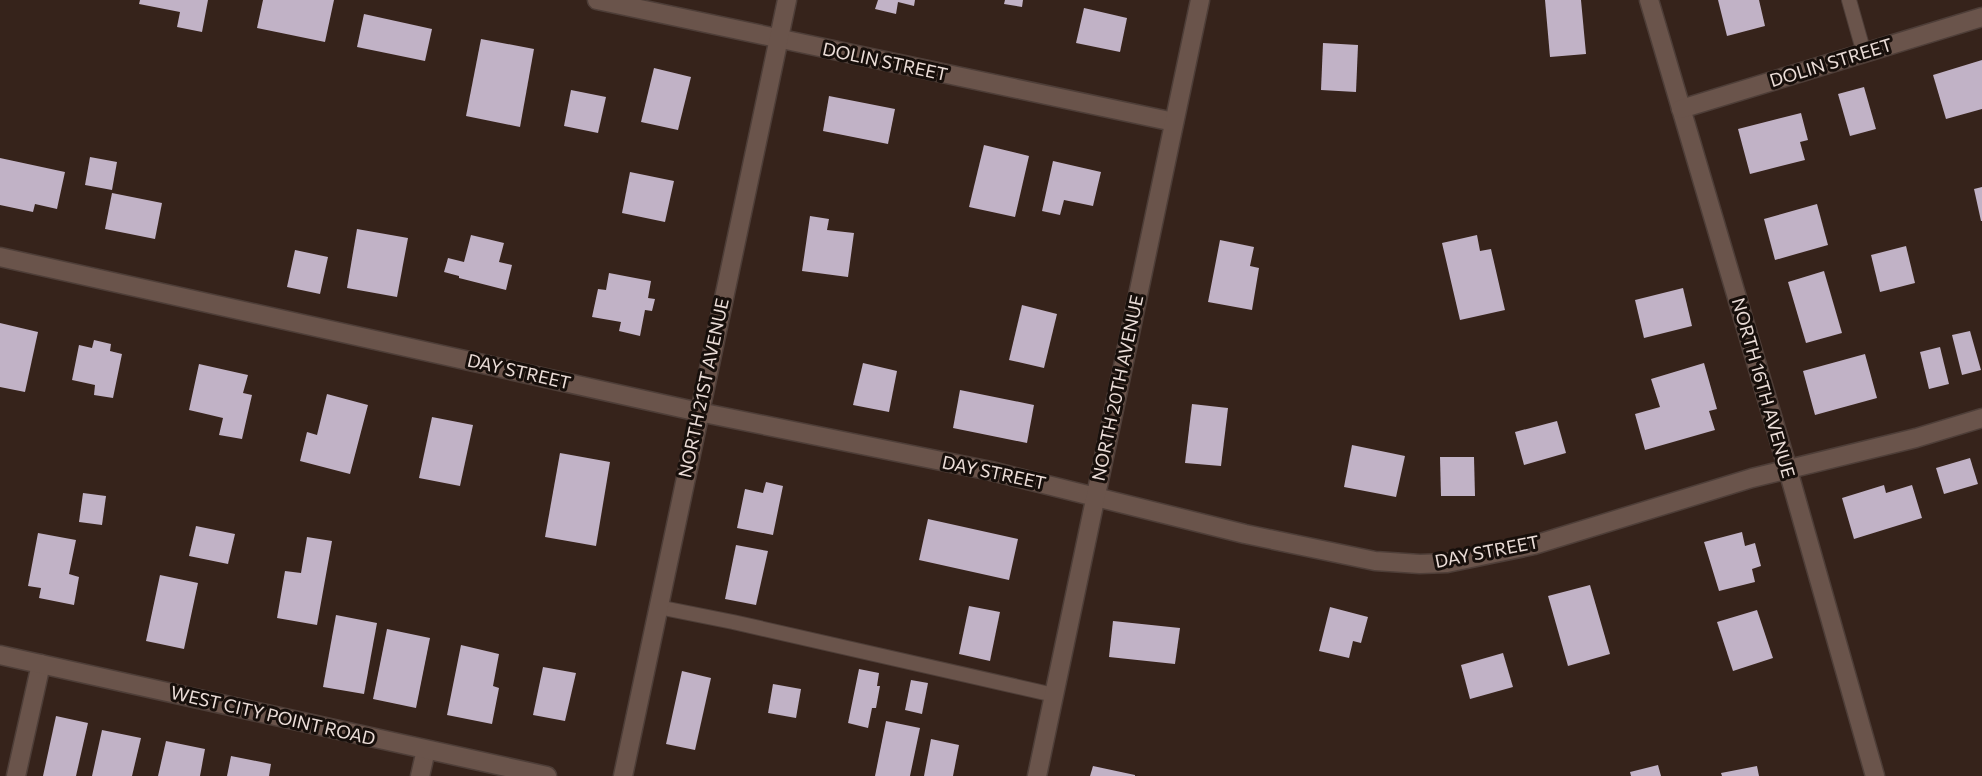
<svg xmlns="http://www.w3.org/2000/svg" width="1982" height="776" font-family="Commissioner,sans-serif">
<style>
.building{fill:#c1b2c6}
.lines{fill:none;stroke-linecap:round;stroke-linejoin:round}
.lane-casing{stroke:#4e3e38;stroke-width:16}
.street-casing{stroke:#4e3e38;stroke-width:21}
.secondary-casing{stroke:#4e3e38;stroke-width:21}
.lane{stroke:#6a544b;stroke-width:14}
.street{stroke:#6a544b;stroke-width:18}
.secondary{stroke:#6a544b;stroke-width:18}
.labels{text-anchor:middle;stroke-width:6;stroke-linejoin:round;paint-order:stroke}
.street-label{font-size:18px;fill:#ebddd8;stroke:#170f0b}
</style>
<rect width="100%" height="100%" fill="#36231b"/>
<g class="building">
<polygon points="140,0 208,0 202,32 177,27 180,12 139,4"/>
<polygon points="263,0 334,0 325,42 257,28"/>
<polygon points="878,0 915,0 914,6 898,2 896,14 875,9"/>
<polygon points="1005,0 1023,0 1022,7 1004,4"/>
<polygon points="1545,0 1581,0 1586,54 1550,57"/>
<polygon points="1718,0 1759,0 1765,26 1727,36"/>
<polygon points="1084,8 1127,18 1120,52 1076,43"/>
<polygon points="364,14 432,29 425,61 357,47"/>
<polygon points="481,39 534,49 520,127 466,116"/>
<polygon points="1323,43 1358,45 1356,92 1321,90"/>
<polygon points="1982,60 1982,109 1946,119 1933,75"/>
<polygon points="654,68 691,77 678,130 641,122"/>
<polygon points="1864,87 1876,129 1850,136 1838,94"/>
<polygon points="571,90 606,97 598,133 564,126"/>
<polygon points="829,96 895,109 888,144 823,131"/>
<polygon points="1801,113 1808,140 1800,142 1805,160 1750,174 1738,129"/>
<polygon points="984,145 1029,156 1015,217 969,207"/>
<polygon points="90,157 117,162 112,190 85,185"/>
<polygon points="0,158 65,172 57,209 35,204 33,212 0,205"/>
<polygon points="1053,161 1101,172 1093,206 1064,200 1060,215 1042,211"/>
<polygon points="630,172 674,181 665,222 622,213"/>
<polygon points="1982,187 1982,221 1981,221 1974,189"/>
<polygon points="112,193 162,203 155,239 105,229"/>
<polygon points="1817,204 1828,245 1775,260 1764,219"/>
<polygon points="810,216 829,219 827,230 854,233 848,277 802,271"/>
<polygon points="357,229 408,238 397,297 347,288"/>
<polygon points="471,235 504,243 499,262 512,265 506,290 459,278 459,276 444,272 448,258 464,262"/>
<polygon points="1477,235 1480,251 1491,249 1505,310 1460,320 1442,243"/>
<polygon points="1220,240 1254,247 1250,266 1259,268 1252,310 1208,302"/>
<polygon points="1906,246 1915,283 1880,292 1871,255"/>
<polygon points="295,250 328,257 320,294 287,287"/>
<polygon points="1824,271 1842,333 1806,343 1788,282"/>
<polygon points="609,273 651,281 648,298 655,299 652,311 645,310 640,336 619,331 621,322 592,317 598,289 606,290"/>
<polygon points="1683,288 1692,326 1644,338 1635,300"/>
<polygon points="1022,305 1057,314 1044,368 1009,360"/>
<polygon points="0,323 38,332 25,392 0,387"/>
<polygon points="1970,331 1981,370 1962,375 1952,335"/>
<polygon points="94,340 111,344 110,351 122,354 113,398 94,395 95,385 72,380 79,345 92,348"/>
<polygon points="1940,347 1949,384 1929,389 1920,352"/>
<polygon points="1865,354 1877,398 1815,415 1803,371"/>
<polygon points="863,363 897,371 889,412 853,405"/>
<polygon points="1704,363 1717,409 1709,411 1715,430 1645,450 1635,414 1660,407 1651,379"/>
<polygon points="199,364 248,375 243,393 252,395 242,439 219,435 223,418 189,410"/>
<polygon points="960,390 1034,405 1027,443 953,428"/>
<polygon points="327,394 368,405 350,474 300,461 307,432 317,435"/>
<polygon points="1192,404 1228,408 1221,466 1185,463"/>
<polygon points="432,417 473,425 460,486 419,478"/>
<polygon points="1557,421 1566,453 1524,465 1515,432"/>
<polygon points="1352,445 1405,456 1396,497 1344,487"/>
<polygon points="560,453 610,462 596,546 545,537"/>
<polygon points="1440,457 1474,457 1475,496 1441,496"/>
<polygon points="1970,458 1978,484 1944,494 1936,468"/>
<polygon points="766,482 783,486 773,535 737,528 745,489 763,493"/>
<polygon points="1884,485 1886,493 1912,485 1922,518 1854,539 1842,498"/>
<polygon points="83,493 106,496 102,525 79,522"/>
<polygon points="928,519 1018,539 1009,580 919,560"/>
<polygon points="196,526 235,534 228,564 189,556"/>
<polygon points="1742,532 1745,546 1755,543 1761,566 1752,569 1755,582 1719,591 1704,542"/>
<polygon points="38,533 76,540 69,574 79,577 74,605 39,598 41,588 28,586"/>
<polygon points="307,537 332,541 317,625 277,618 285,571 301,573"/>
<polygon points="736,545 768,551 756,605 725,599"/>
<polygon points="160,575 198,583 184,649 146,641"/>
<polygon points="1590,585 1610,654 1568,666 1548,596"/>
<polygon points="969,606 1000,612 990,661 959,654"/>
<polygon points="1330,607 1368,617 1361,643 1353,641 1349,658 1319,651"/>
<polygon points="1757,610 1773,658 1733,671 1717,622"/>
<polygon points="336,615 377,623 364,694 323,687"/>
<polygon points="1113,621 1180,628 1175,664 1109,657"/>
<polygon points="387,629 430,638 416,708 373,699"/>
<polygon points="461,645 499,654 493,686 499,688 492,724 447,715"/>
<polygon points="1503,653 1513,687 1470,699 1461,665"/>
<polygon points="543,667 576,673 565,721 533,715"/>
<polygon points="859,669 879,673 877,686 880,686 876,708 872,708 868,728 848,723"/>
<polygon points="682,671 711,678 695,750 666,744"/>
<polygon points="911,680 928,683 922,714 905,710"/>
<polygon points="773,684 801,689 796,718 768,713"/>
<polygon points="56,716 88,723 76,776 43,776"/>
<polygon points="886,721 920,728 910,776 875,776"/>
<polygon points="102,730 141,738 132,776 92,776"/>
<polygon points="931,739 959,745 953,776 924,776"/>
<polygon points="166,741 205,749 200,776 158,776"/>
<polygon points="231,756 271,764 269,776 227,776"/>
<polygon points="1658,765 1661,776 1631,776 1630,772"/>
<polygon points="1093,766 1135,775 1135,776 1090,776"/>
<polygon points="1757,766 1759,776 1722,776 1721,773"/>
</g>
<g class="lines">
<defs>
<g id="lane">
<polyline points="1849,0 1864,53"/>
<polyline points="658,607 733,622 1054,695"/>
</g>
<g id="street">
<polyline points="597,0 1174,122"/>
<polyline points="1649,0 1788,470 1875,776"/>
<polyline points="1681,109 1982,17"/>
<polyline points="0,257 699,412 991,471 1245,534 1375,561 1420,564 1447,563 1534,545 1752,478 1916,438 1982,418"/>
<polyline points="16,776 41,664"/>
<polyline points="420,776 426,750"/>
<polyline points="1037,776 1200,0"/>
</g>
<g id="secondary">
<polyline points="0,655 547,776"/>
<polyline points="623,776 787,0"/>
</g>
</defs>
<use href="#lane" class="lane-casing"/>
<use href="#street" class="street-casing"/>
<use href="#secondary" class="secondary-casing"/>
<use href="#lane" class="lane"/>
<use href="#street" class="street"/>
<use href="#secondary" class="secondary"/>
</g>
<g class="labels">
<g class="street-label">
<text transform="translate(885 62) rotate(12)" y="6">DOLIN STREET</text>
<text transform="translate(1831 63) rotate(-17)" y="6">DOLIN STREET</text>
<text transform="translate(519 372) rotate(13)" y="6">DAY STREET</text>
<text transform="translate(704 388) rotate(-78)" y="6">NORTH 21ST AVENUE</text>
<text transform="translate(1118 388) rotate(-78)" y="6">NORTH 20TH AVENUE</text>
<text transform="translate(1763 388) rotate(74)" y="6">NORTH 16TH AVENUE</text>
<text transform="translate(994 473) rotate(12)" y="6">DAY STREET</text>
<text transform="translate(1487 552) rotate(-11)" y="6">DAY STREET</text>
<text transform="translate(273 716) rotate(13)" y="6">WEST CITY POINT ROAD</text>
</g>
</g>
</svg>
